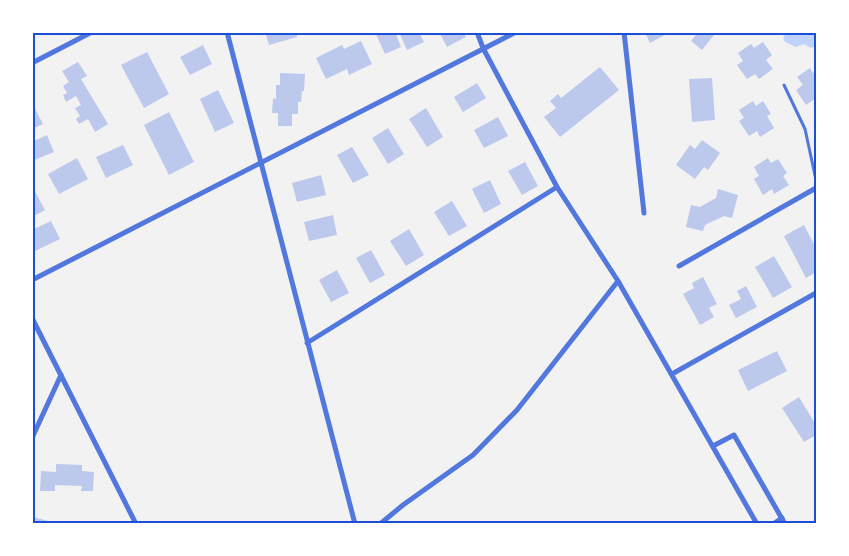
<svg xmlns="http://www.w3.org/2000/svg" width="849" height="556" font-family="'IBM Plex Sans',sans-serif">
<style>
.water{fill:#bfd3fe}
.building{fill:#bdc9ec}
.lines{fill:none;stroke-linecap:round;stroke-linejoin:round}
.service{stroke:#5277de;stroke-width:3}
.minor{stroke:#5277de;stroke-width:5}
.neatline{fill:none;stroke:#1d4ed8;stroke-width:2}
</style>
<rect width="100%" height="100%" fill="#f2f2f2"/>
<polygon class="water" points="793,33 816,33 816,46 811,48 804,44 796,47 785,42 783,38 785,35"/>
<g class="building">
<polygon points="265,32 296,32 297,37 269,45"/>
<polygon points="375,32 395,32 401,47 385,54"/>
<polygon points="399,32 419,32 424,42 407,50"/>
<polygon points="439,32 463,32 466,37 447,47"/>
<polygon points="645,32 670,32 650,43"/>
<polygon points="698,32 711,32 714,35 702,50 691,41"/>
<polygon points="361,41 372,64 349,75 347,69 326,79 316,58 342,45 344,49"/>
<polygon points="763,42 772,55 766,60 773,69 759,79 755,74 747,79 737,65 743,61 738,53 751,44 754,48"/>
<polygon points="203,45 212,64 190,75 180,57"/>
<polygon points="147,52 169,94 144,108 121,65"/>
<polygon points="78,62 87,76 81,79 108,124 95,132 88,119 79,124 76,119 80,116 75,108 81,105 76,96 66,102 63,95 67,93 63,86 69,82 62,71"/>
<polygon points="600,67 619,90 560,137 544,117 556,108 550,101 558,94 561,98"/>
<polygon points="810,68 813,73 816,71 816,101 815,99 806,105 796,90 803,85 797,77"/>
<polygon points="280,73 305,74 304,91 302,91 301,102 298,102 298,114 292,114 292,126 278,126 278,113 272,113 273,98 276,99 276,85 280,85"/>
<polygon points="712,78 715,120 692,122 689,79"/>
<polygon points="477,83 486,98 463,112 454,97"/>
<polygon points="218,90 234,123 215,132 200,99"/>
<polygon points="753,101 756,106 763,101 771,114 767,116 774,128 760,137 757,131 749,136 739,121 744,118 739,110"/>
<polygon points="32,103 43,124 32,129"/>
<polygon points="426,108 443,137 427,147 409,119"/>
<polygon points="169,112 194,162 169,175 144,125"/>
<polygon points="498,117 508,136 484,148 474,130"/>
<polygon points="388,128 404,154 388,164 372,138"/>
<polygon points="47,135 54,152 32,161 32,142"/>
<polygon points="702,140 720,153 708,170 704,167 695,179 676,165 690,145 695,149"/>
<polygon points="123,145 133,165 106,178 96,157"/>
<polygon points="352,147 369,175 353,183 337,155"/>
<polygon points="77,158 88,179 59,194 48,174"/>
<polygon points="768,158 771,163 778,159 787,173 783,176 789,185 774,194 772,189 763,195 754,179 759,176 754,167"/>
<polygon points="525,162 538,186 522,195 508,171"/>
<polygon points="321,175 326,195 297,202 292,183"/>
<polygon points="490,180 501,204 484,213 472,189"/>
<polygon points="32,186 45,210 32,217"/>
<polygon points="718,189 738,195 732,218 724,216 705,225 703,231 686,227 691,205 700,207 716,198"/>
<polygon points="452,201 467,226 449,236 434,212"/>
<polygon points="333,215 337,235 309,241 304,222"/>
<polygon points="51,221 60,239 35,251 32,245 32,230"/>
<polygon points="804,225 816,248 816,272 806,278 784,236"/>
<polygon points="409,229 424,255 406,266 390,241"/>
<polygon points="371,250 385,275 370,283 356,258"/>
<polygon points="774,256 792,287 773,298 755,267"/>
<polygon points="337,270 349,293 331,302 319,280"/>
<polygon points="703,277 717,304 709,308 714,317 700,325 683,294 694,288 692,283"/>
<polygon points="746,286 757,307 736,318 729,305 741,299 737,291"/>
<polygon points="777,351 787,371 748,391 738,370"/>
<polygon points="799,397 816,425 816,435 804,442 782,408"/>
<polygon points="56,464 82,465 82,471 94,472 93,491 81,491 82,486 55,485 55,491 40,491 41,471 56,472"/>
<polygon points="33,517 56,523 56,524 32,524"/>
</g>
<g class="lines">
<polyline class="service" points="784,85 805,129 816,180"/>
<g class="minor">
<polyline points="227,32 355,524"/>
<polyline points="477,32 483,48 557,187 618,281 757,524"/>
<polyline points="624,32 644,213"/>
<polyline points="32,63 92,32"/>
<polyline points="679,266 816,188"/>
<polyline points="32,280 516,32"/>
<polyline points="32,318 136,524"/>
<polyline points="307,343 557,187"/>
<polyline points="672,374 816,293"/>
<polyline points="32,438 61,375"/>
<polyline points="713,446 734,435 785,524"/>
<polyline points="380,524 403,505 473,455 517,410 618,281"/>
<polyline points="773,524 782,518"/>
</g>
</g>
<rect width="849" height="556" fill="none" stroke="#ffffff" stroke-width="68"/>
<rect x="34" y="34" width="781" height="488" class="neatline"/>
</svg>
